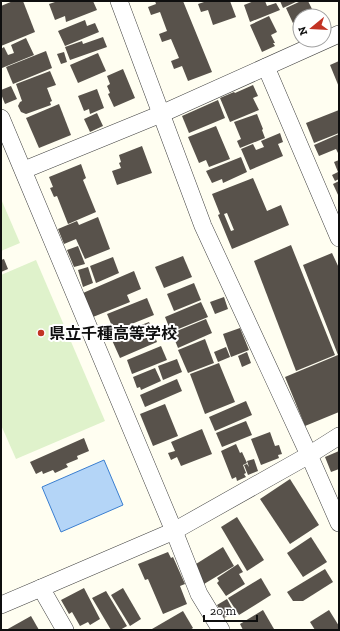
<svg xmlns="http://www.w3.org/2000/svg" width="340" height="631" font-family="'Zilla Slab','Noto Sans JP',serif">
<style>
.pitch{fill:#dff2cb}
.water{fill:#b4d5f7;stroke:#3a7ed0}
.building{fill:#58524b;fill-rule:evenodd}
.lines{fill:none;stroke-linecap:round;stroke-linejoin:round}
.minor-casing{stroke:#424242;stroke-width:18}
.minor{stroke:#fff;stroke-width:17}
.poi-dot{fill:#c23324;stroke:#fff;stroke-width:1.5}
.labels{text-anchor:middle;stroke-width:4;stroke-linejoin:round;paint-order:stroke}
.poi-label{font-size:16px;font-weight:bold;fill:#0f0f0f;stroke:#fff;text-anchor:start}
</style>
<rect width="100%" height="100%" fill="#fffef1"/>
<g class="pitch">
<polygon points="1,199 20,243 1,251"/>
<polygon points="36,260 105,421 16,459 1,425 1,275"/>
</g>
<polygon class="water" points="104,460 123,505 61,532 42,487"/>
<g class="building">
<polygon points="13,1 23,1 35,32 1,46 1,6"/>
<polygon points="55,1 93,1 97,10 66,22 65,16 55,20 49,4 55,2"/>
<polygon points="155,1 183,1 212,72 188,81 182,66 174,69 171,61 179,58 171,39 162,42 159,34 167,31 160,12 151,15 148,7 156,4"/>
<polygon points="207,1 230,1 236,17 213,25 208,10 201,12 198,4"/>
<polygon points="254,1 265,1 267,6 276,3 280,10 250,22 244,5"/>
<polygon points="280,1 298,1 283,8"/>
<polygon points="301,1 308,1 315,15 317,14 318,16 300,16 300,30 297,32 286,8"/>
<polygon points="269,16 277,32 271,35 275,43 273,43 275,46 262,52 250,25"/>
<polygon points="85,20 87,26 95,23 99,32 65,46 58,31"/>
<polygon points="103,37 107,47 70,60 65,47 82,41 83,44"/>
<polygon points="26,38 34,55 2,68 1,65 1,49 4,47 8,55 14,53 11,45"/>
<polygon points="46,51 52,68 13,84 6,67"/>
<polygon points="64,52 67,62 61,64 57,54"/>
<polygon points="98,53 106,71 78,83 70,65"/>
<polygon points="339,61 339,87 330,65"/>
<polygon points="123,69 135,98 114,107 108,94 110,93 107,86 110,84 107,76"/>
<polygon points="50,71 56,85 47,88 52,101 50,102 51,105 26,114 21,112 18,106 20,102 22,101 16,84"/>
<polygon points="253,85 258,96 253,98 259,110 230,122 220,98 234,92 235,93"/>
<polygon points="11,86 17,99 5,104 1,94 1,90"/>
<polygon points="97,89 104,108 90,114 89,109 84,111 78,96"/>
<polygon points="218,100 225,118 189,133 182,116"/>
<polygon points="59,104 71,135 39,148 26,118"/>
<polygon points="339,110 339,133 314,143 306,123"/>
<polygon points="97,113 103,126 90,132 84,119"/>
<polygon points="257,114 263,129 262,130 265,138 240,148 237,141 241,139 234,122"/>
<polygon points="216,126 230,159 209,167 206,160 199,163 188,137"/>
<polygon points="280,133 283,142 278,144 283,156 250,170 241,149 253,144 256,150 264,147 261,141"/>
<polygon points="339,134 339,155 336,149 319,156 314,145"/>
<polygon points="142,146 152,173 117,185 112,171 121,168 119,163 121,162 119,155"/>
<polygon points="241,157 247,172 223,183 222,179 212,183 206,171"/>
<polygon points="339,160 339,179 335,181 332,175 338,172 334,162"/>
<polygon points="81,164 86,178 83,180 96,212 68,224 57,196 54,197 50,188 53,187 49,177"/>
<path d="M253,178l14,33 14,-6 8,20 -57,24 -14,-34 2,-1 -8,-20zM227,213l7,17 -3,1 -7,-17z"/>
<polygon points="339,181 339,197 333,184"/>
<polygon points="98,217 110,249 85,259 76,239 64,244 58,229 77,221 79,225"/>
<polygon points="291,245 335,355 296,371 254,261"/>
<polygon points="78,246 85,264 74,267 67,250"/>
<polygon points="332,253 339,268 339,412 305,426 285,377 338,355 303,265"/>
<polygon points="183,256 192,277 164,288 155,267"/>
<polygon points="113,257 119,273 96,283 90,266"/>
<polygon points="4,259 8,269 1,272 1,260"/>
<polygon points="88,267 93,283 83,287 78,270"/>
<polygon points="134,271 141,289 127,295 130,302 93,317 83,293"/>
<polygon points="194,283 201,300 174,311 167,294"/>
<polygon points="224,297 228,309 215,314 210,302"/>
<polygon points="147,298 154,315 114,331 107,314"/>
<polygon points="201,302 208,317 171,332 165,317"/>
<polygon points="206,319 212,333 178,348 172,333"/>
<polygon points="149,322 157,342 120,358 111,338 129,330 131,334 138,331 136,327"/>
<polygon points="240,328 249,350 231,357 223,334"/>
<polygon points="205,339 214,363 188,373 178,350"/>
<polygon points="161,346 167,360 132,374 127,360"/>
<polygon points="226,347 230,357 218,362 214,352"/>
<polygon points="247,352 251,363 242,367 238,356"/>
<polygon points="177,359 182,372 163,380 158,366"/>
<polygon points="219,363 235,402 205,414 190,374"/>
<polygon points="155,368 161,381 141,390 140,387 137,388 133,377"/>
<polygon points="177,379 182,391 145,407 140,395"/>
<polygon points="246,401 252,415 215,431 209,417"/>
<polygon points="165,404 178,436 153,446 140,414"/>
<polygon points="246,421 252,435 222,447 216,433"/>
<polygon points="202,429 212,454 181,466 177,457 171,460 168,453 175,451 171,442"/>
<polygon points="270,432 275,446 279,445 282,454 278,455 279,458 261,465 251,439"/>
<polygon points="84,438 89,451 77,456 78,459 66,464 68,467 55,473 53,470 43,474 42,471 36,474 30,462"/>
<polygon points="236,444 240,453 242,452 247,463 243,465 246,473 244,474 246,477 237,481 236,477 232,479 221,451"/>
<polygon points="339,451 339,469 331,472 325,457"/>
<polygon points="254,459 258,471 248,475 244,465 247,464 249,467 247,461"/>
<polygon points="290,479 319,525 290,544 260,499"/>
<polygon points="237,517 264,560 247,571 221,527"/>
<polygon points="311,537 327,562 303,577 287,553"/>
<polygon points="223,547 234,566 204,584 196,564"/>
<polygon points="168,552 171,558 173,557 185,584 180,586 187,604 163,614 148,579 145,580 138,564"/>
<polygon points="238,564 243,572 239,574 245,584 226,596 217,583 219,581 217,578"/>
<polygon points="325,569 333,582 303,601 293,601 287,592"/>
<polygon points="261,578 271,595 239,615 228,598"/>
<polygon points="84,588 100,619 90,625 88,622 80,626 72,612 69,614 61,600"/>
<polygon points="123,588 141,619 130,626 111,595"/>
<polygon points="106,591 127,626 120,630 111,630 92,598"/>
<polygon points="227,599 234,612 224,618 217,605"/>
<polygon points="263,610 274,629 273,630 243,630 240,624"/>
<polygon points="329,610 339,626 339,630 315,630 310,622"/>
<polygon points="183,611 193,628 190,630 153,630 152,629"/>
<polygon points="31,616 39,630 6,630"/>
</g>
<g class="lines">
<defs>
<g id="minor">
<polyline points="119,1 203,226 309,455 339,523"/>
<polyline points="266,67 339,238"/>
<polyline points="1,118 174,531 199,594 221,630"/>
<polyline points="24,170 161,114 339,34"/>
<polyline points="1,605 41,588"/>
<polyline points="65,630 41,588 174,531 309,455 339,436"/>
</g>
</defs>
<use href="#minor" class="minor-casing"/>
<use href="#minor" class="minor"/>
</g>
<circle class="poi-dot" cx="41" cy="333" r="4"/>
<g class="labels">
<g class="poi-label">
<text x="49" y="339">県立千種高等学校</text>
</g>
</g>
<rect width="340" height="631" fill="none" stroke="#0f0f0f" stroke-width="4"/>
<g transform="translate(312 28) rotate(252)"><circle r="19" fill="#ffffff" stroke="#9f9f9f"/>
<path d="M0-3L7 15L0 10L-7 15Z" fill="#c23324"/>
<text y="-6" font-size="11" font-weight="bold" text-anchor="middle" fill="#0f0f0f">N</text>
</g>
<path d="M204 615v6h53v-6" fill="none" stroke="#0f0f0f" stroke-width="2"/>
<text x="210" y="615" font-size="12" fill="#0f0f0f" stroke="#ffffff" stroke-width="3" paint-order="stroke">20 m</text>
</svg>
